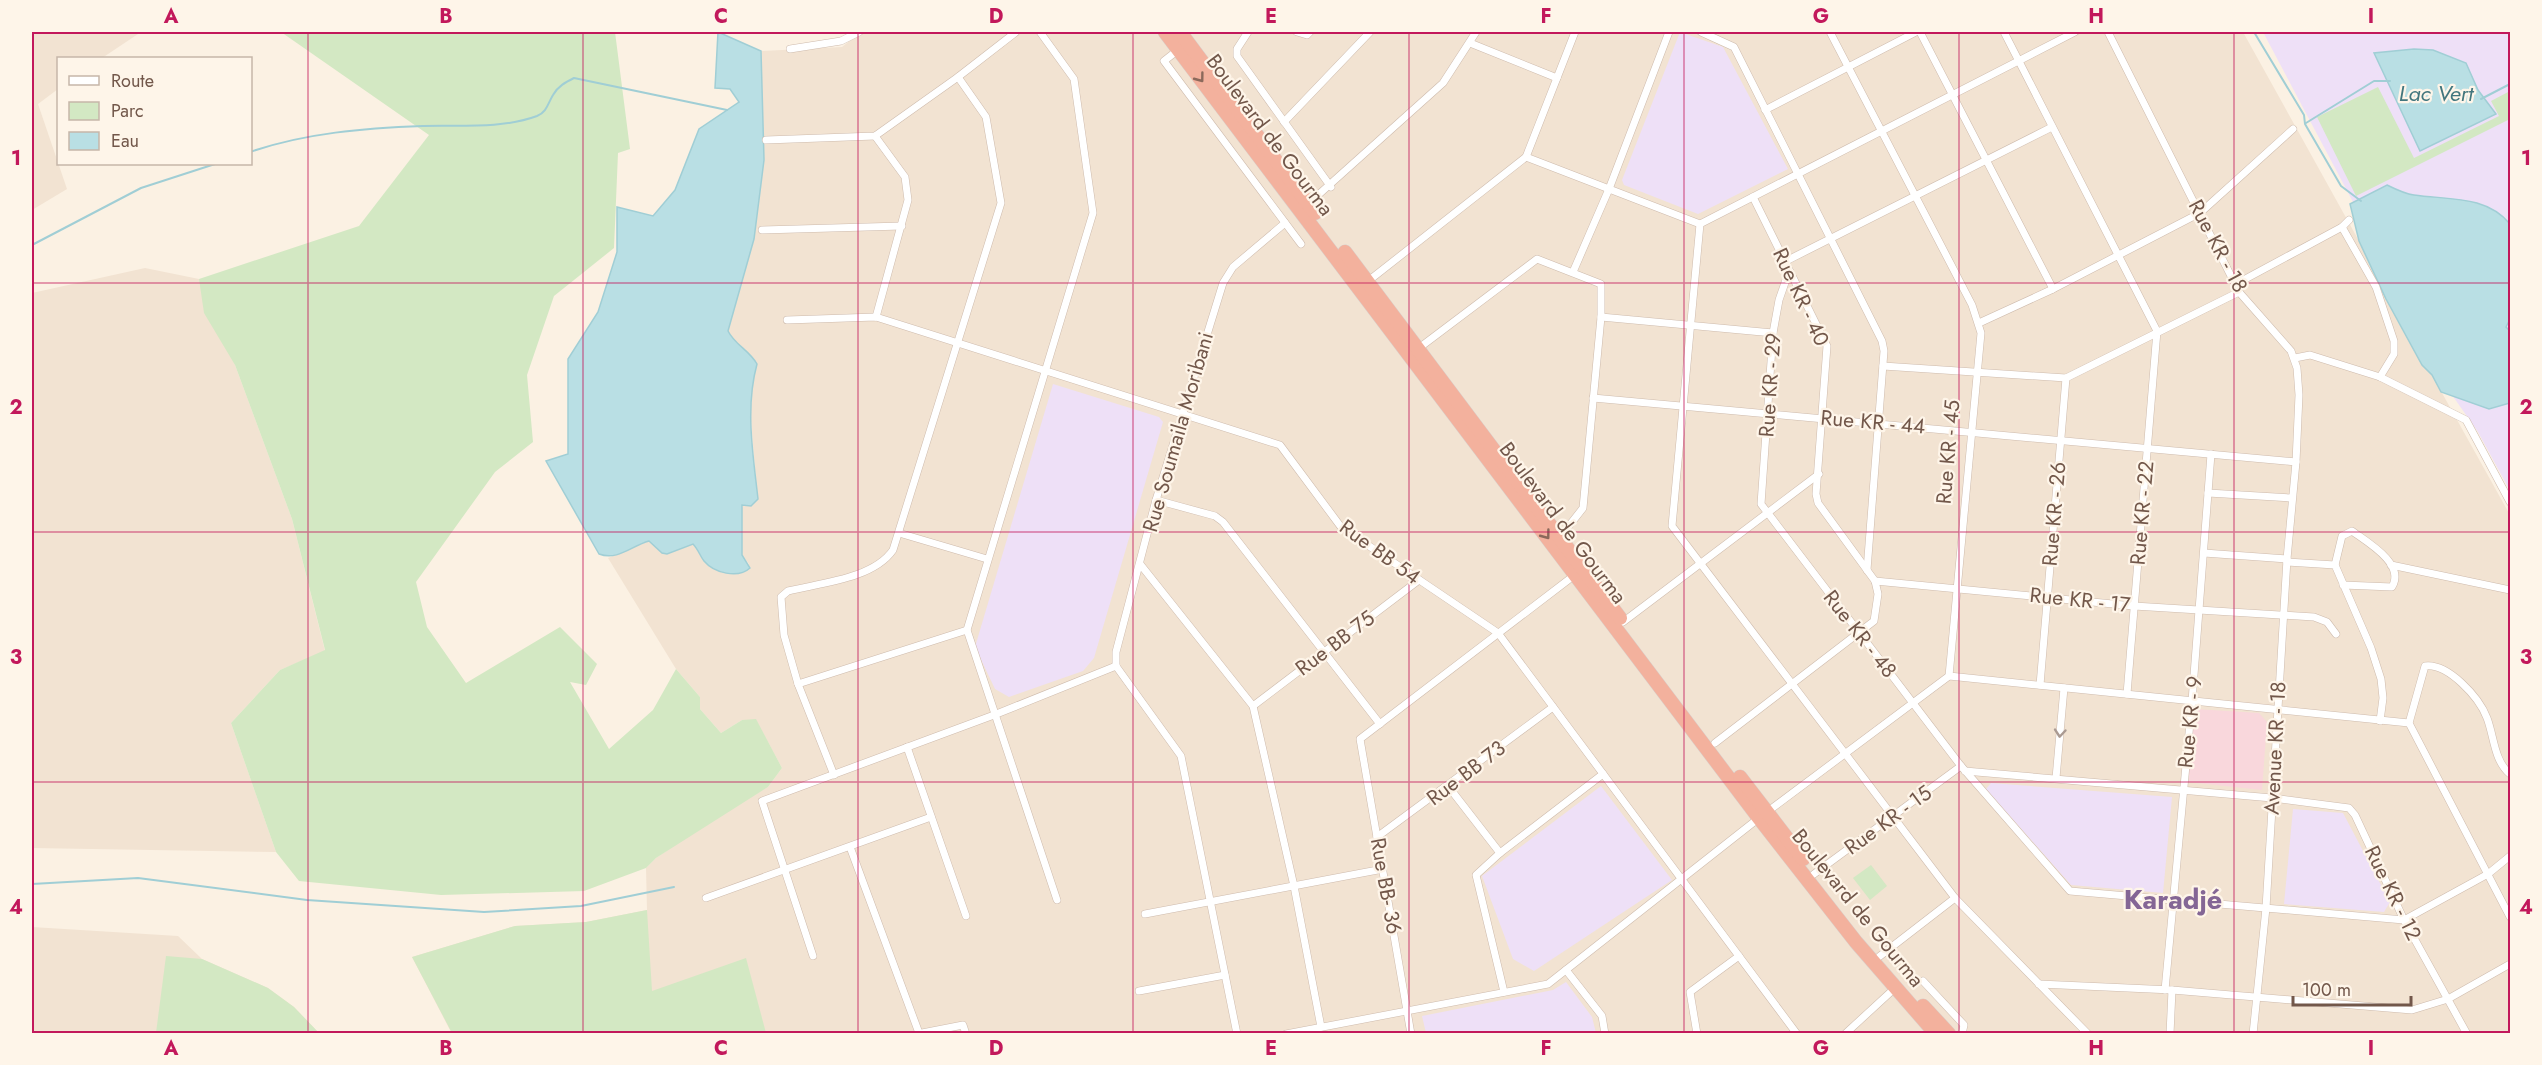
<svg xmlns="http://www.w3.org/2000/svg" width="2542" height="1065" font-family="Jost,sans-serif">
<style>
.residential{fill:#f2e3d2}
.education{fill:#eee0f7}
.medical{fill:#f9d7dc}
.green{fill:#d3e8c3}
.water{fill:#b9dfe4;stroke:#a0ced5;stroke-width:1.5}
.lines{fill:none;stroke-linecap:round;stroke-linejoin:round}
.stream{stroke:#a0ced5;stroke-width:2}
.street-casing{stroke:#cebbad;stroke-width:8}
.highway-casing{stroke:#d8d0cc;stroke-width:15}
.street{stroke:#fff;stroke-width:7}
.highway{stroke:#f3b19d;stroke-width:14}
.oneway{stroke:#8c695b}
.oneway2{stroke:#aa9a92}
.grid{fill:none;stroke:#c2185b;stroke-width:1.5;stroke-opacity:0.55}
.labels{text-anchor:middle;stroke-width:4.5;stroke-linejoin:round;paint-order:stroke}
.street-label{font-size:21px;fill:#72574a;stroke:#fef5e9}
.water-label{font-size:22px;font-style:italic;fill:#42767e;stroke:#fef5e9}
.district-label{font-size:27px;font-weight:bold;fill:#846695;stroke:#fef5e9}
.neatline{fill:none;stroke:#c2185b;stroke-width:2}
.grid-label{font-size:20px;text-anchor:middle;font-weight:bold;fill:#c2185b}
</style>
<rect width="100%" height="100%" fill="#fbf1e3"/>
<g class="residential">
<polygon points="32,32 141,32 102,58 58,58 58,89 38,104 67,189 32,210"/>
<polygon points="861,32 2243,32 2359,241 2422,365 2432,375 2510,515 2510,1033 452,1034 412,957 515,926 586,922 647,910 646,868 656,858 732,807 768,787 782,768 756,720 742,720 721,733 700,709 700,697 676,669 608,558 649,541 662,553 667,554 693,544 704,561 720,572 743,573 749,564 742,555 741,510 756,481 749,397 752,382 728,331 754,239 764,160 761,51 842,47"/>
<polygon points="145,268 199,279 235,365 292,519 325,651 280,670 231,723 276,852 32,848 32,293"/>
<polygon points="32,927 178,936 202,959 268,988 294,1007 319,1033 32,1033"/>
</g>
<g class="education">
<polygon points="1680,32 1723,47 1788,169 1698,214 1624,185 1622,180"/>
<polygon points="2263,32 2510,32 2510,491 2478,432 2438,375 2353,202"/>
<polygon points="1053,384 1159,417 1163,422 1094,658 1083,671 1009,697 995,689 975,647"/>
<polygon points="1991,783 2172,797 2163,893 2071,885 1986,789"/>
<polygon points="1601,786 1672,880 1534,971 1513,959 1482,876"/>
<polygon points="2293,809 2343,813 2390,902 2384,912 2284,904"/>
<polygon points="1566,982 1592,1017 1596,1033 1426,1033 1422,1016 1553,990"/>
</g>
<polygon class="medical" points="2195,709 2259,713 2267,722 2262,790 2188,782"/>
<g class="green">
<polygon points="281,32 615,32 630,149 618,153 614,248 554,296 527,375 533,442 495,472 416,582 427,627 466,683 560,627 597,664 586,685 570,682 609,749 653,710 676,669 700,697 700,709 721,733 742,720 756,719 782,768 768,787 656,858 646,868 584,891 441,895 299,881 276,852 231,723 280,670 325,650 292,519 235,365 204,313 199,279 359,226 429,135"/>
<polygon points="2378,87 2414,158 2499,116 2491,101 2510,91 2510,119 2356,196 2317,117"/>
<polygon points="1871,865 1887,886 1870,900 1853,878"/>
<polygon points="647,910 652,991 746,958 766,1033 452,1033 412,957 515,926 586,922"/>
<polygon points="166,956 202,959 268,988 294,1007 319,1033 156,1033"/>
</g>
<g class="water">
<path d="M718,32l43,19 3,109 -10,79 -26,92c7,14 21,19 29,33 -12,44 -4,90 1,135l-7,7 -9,-1v50l8,13c-12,11 -36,5 -46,-7 -4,-5 -6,-12 -11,-17l-26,10 -5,-1 -13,-12c-18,5 -31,20 -50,13l-53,-93 22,-7v-95l30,-47 19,-60v-45l36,9 22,-26 24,-61 40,-27 -9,-13 -15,-1z"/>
<polygon points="2414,49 2433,50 2466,63 2478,90 2496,114 2420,151 2374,53"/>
<path d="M2387,185c8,4 18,9 27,10 34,5 72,0 96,29v95l-4,8 4,4v72l-21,6 -48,-17 -9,-17 -10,-10 -36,-66 -27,-58 -9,-37z"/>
</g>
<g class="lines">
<g class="stream">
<polyline points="2254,32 2304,115 2305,124 2341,186 2361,201"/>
<polyline points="2481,99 2510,84"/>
<polyline points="2306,123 2374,81 2390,81"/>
<path d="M250,152c55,-19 115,-24 173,-26 37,-1 79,3 114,-10 10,-4 11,-13 16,-21 5,-9 13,-13 21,-17l153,32"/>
<polyline points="32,245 141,188 215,164"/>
<polyline points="32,884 138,878 307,900 484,912 581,906 674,887"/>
</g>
<defs>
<g id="street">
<polyline points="1040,32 1074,79 1093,213 967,630 1057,900"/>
<polyline points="1248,32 1237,49 1237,56 1331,187"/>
<polyline points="1297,32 1307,35 1310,32"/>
<polyline points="1701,32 1734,47 1882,341 1884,351 1867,570"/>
<polyline points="1920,32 2053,289"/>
<polyline points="2004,32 2157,331 2127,694"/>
<polyline points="2108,32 2239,292 2291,351 2297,368 2299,395 2296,462 2287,559 2266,908 2253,1034"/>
<polyline points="1470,43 1557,78"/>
<polyline points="790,49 841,41 859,32"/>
<polyline points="1178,50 1164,61 1301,244"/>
<polyline points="1765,110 1916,32"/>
<polyline points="1284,122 1370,32"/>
<polyline points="875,136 905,177 908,200 876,317"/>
<polyline points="766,140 875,136 958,77 1016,32"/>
<polyline points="1526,157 1700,224 2075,32"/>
<polyline points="1308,204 1443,83 1476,32"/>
<polyline points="1700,224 1672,526 1955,898 2088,1034"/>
<polyline points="2342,227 2376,287 2394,341 2394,354 2380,377"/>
<polyline points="762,230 902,226"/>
<polyline points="1784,262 2052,127"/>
<polyline points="1789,271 1779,300 1773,333 1761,504 1961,766 2070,891 2404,920 2488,874 2510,856"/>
<polyline points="1573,272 1609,189 1669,32"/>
<polyline points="1367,282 1526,157 1575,32"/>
<polyline points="2236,284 2342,227 2349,220"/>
<polyline points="1601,317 1773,333"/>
<polyline points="787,320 876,317 1280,445 1341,527 1498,633 1797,1034"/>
<polyline points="1979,323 2053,289 2200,213 2293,129"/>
<polyline points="1419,348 1537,259 1601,284 1601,317 1583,508 1561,536"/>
<polyline points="2295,358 2310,355 2380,377 2466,420 2510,502"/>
<polyline points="1883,366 2066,378 2239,292"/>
<polyline points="1593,398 2296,462"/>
<polyline points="2208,493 2292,498"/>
<polyline points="1156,500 1215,516 1223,522 1380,724"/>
<polyline points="899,533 987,559"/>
<polyline points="2204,553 2287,559"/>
<polyline points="2287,562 2335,565 2371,648 2381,679 2383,698 2380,721"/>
<polyline points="1140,564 1253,706 1294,886 1321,1027"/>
<path d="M2335,565l7,-29 10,-5c15,11 54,33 40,56l-49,-2"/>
<polyline points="2391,565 2510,590"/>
<polyline points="1875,581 2134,606 2314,617 2327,622 2336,634"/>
<polyline points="1623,622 1819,474"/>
<polyline points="1116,666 1116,652 1156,500 1223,283 1233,267 1285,223"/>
<polyline points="1116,666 1181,756 1237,1034"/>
<polyline points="1949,676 2409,723"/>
<path d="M798,684l-14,-49 -3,-38 7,-6c32,-8 85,-12 105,-41l108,-347 -15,-86 -28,-40"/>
<polyline points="2040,685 2066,378"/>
<polyline points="1253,706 1419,580"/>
<polyline points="1715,743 1874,621 1878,594 1875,581 1818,503 1816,494 1827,346 1753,197"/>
<polyline points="907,747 966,916"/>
<polyline points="1965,771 2272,798 2349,808 2355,815 2404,920 2467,1034"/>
<path d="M2510,774c-16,-13 -16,-38 -23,-56 -8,-21 -39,-55 -62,-52l-16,57 101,194"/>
<polyline points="834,775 798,684 967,630"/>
<polyline points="2056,778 2064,688"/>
<polyline points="1448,786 1500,853"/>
<polyline points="1767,812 1949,676 1981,333 1972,305 1830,32"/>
<polyline points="1377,837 1553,707"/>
<polyline points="850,847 919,1033"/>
<polyline points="1814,874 1961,766"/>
<polyline points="706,898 931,817"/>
<polyline points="1145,914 1383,869"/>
<polyline points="813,956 762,801 994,715 1116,666"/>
<polyline points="1880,956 1955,898"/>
<polyline points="1566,970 1602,1016 1605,1034"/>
<polyline points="1923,981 1964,1025 1962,1034"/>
<polyline points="2039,984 2172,990 2412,1010 2448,999 2510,964"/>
<polyline points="2165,990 2192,701 2211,454"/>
<polyline points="1139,991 1225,975"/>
<polyline points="1504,992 1476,875 1500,853 1603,774"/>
<polyline points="917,1034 963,1025 966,1034"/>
<polyline points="1286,1034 1548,984 1759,818"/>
<polyline points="1411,1034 1360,739 1576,574"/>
<polyline points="1697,1034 1690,992 1739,956"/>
<polyline points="1845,1034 1895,988"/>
<polyline points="2170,1034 2172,990"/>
</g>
<g id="highway">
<polyline points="1165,32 1759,818 1856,942 1936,1034"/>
<polyline points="1180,32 1315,213"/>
<polyline points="1345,252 1620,618"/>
<polyline points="1740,777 1803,859"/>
<polyline points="1923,1006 1949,1034"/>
</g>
</defs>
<use href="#street" class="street-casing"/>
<use href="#highway" class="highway-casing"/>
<use href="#street" class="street"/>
<use href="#highway" class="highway"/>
</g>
<defs><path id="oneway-chevron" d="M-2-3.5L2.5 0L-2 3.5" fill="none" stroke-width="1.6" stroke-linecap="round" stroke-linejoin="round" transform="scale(1.5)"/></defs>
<g class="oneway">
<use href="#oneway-chevron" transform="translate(1200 78) rotate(53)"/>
<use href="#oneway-chevron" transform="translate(1546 535) rotate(53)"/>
</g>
<use class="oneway2" href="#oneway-chevron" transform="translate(2060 733) rotate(95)"/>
<path class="grid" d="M308,32v1002M583,32v1002M858,32v1002M1133,32v1002M1409,32v1002M1684,32v1002M1959,32v1002M2234,32v1002M32,283h2478M32,532h2478M32,782h2478"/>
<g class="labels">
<g class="street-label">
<text transform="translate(1270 135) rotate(53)" y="7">Boulevard de Gourma</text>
<text transform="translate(2218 246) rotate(62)" y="7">Rue KR - 18</text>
<text transform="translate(1801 297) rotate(65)" y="7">Rue KR - 40</text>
<text transform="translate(1770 385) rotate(-86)" y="7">Rue KR - 29</text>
<text transform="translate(1873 422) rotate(5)" y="7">Rue KR - 44</text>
<text transform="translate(1178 432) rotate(-74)" y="7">Rue Soumaila Moribani</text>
<text transform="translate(1948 452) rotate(-85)" y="7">Rue KR - 45</text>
<text transform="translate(2142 513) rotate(-85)" y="7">Rue KR - 22</text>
<text transform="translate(2054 514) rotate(-85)" y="7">Rue KR - 26</text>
<text transform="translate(1563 523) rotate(53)" y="7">Boulevard de Gourma</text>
<text transform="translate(1380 552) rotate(36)" y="7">Rue BB 54</text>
<text transform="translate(2080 600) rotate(6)" y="7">Rue KR - 17</text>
<text transform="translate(1860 634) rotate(52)" y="7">Rue KR - 48</text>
<text transform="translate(1335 643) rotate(-37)" y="7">Rue BB 75</text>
<text transform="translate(2190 722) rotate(-84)" y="7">Rue KR - 9</text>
<text transform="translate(2275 748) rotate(-87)" y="7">Avenue KR - 18</text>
<text transform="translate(1466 773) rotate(-37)" y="7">Rue BB 73</text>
<text transform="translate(1888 820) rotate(-36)" y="7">Rue KR - 15</text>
<text transform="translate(1386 886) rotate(80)" y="7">Rue BB- 36</text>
<text transform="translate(2393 893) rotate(64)" y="7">Rue KR - 12</text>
<text transform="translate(1858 908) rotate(51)" y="7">Boulevard de Gourma</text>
</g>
<g class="water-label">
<text x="2436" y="101">Lac Vert</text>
</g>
<g class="district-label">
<text x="2173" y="909">Karadjé</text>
</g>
</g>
<rect width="2542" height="1065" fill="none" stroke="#fef5e9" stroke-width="66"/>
<rect x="57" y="57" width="195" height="108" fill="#fef5e9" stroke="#c6b6a9" stroke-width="1.5"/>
<rect x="69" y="76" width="30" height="9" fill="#ffffff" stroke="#c6b6a9" stroke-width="1.5"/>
<text x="111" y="87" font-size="18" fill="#72574a">Route</text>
<rect x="69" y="102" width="30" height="18" fill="#d3e8c3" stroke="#c6b6a9" stroke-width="1.5"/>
<text x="111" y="117" font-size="18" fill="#72574a">Parc</text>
<rect x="69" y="132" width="30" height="18" fill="#b9dfe4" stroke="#c6b6a9" stroke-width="1.5"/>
<text x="111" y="147" font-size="18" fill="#72574a">Eau</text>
<path d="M2293 996v9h118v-9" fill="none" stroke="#72574a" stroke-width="3"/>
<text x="2302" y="996" font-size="18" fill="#72574a" stroke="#fef5e9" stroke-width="4.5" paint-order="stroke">100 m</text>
<rect x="33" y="33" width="2476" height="999" class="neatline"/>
<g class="grid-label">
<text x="171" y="23">A</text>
<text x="446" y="23">B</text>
<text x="721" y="23">C</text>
<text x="996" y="23">D</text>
<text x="1271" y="23">E</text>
<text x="1546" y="23">F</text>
<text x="1821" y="23">G</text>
<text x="2096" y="23">H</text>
<text x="2371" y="23">I</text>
<text x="16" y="165">1</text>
<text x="2526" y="165">1</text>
<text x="16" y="414">2</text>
<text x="2526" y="414">2</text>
<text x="16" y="664">3</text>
<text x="2526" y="664">3</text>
<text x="16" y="914">4</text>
<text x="2526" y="914">4</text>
<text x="171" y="1055">A</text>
<text x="446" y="1055">B</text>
<text x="721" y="1055">C</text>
<text x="996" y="1055">D</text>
<text x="1271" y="1055">E</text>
<text x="1546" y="1055">F</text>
<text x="1821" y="1055">G</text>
<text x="2096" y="1055">H</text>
<text x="2371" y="1055">I</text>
</g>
</svg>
